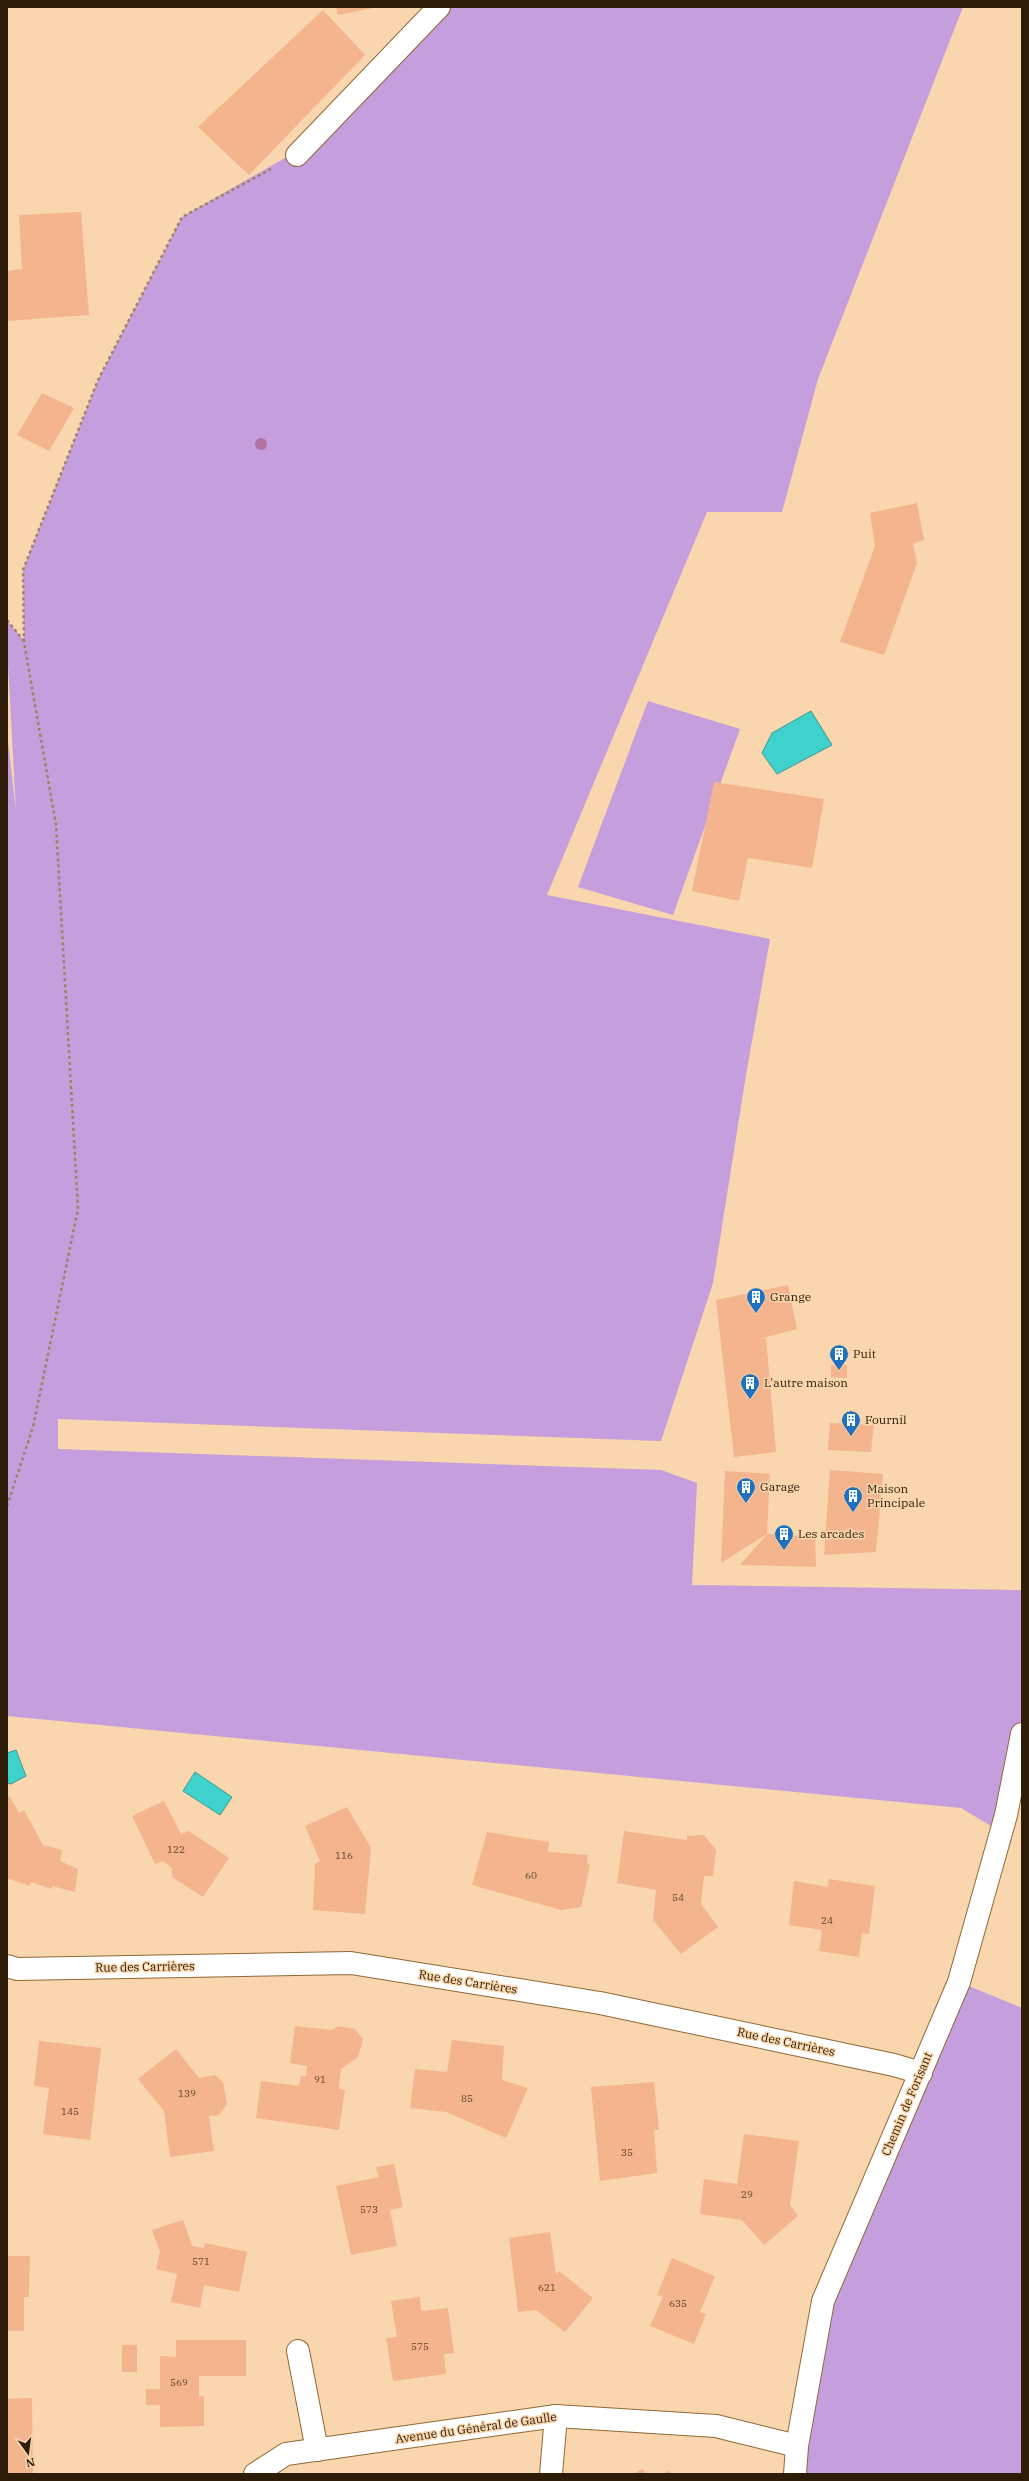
<svg xmlns="http://www.w3.org/2000/svg" width="1029" height="2481" font-family="'IBM Plex Serif',serif">
<style>
.green{fill:#c59edd;fill-rule:evenodd}
.water{fill:#3fd1cc;stroke:#3a9b91}
.building{fill:#f4b48e}
.lines{fill:none;stroke-linecap:round;stroke-linejoin:round}
.minor-casing{stroke:#8f6836;stroke-width:24}
.path{stroke:#9d8363;stroke-width:2.5;stroke-dasharray:3 3;stroke-linecap:butt}
.minor{stroke:#fff;stroke-width:22}
.tree{fill:#ae73a0}
.labels{text-anchor:middle;stroke-width:3;stroke-linejoin:round;paint-order:stroke}
.number-label{font-size:10px;fill:#5f432a}
.poi-label{font-size:12px;fill:#2d1d08;stroke:#f9d6ad;text-anchor:start}
.street-label{font-size:12px;fill:#2d1d08;stroke:#f9d6ad}
</style>
<rect width="100%" height="100%" fill="#f9d6ad"/>
<g class="green">
<path d="M439,7h524l-145,372 -36,133h-75l-160,383 223,44 -25,142 -32,202 -52,158 -603,-22v30l603,21 36,13 -5,102 330,5v144l-21,98 -40,-24 -954,-92v-1096l17,21 -1,-71 75,-190 84,-163 122,-70zM8,664v1l8,146 -8,-70z"/>
<polygon points="648,701 740,729 673,915 578,887"/>
<polygon points="959,1982 1022,2008 1022,2474 795,2474 823,2301"/>
</g>
<g class="water">
<polygon points="811,711 832,745 777,774 762,753 772,733"/>
<polygon points="16,1750 26,1776 11,1784 7,1783 7,1753"/>
<polygon points="195,1772 232,1797 220,1815 183,1791"/>
</g>
<g class="building">
<polygon points="336,7 373,7 373,8 338,15"/>
<polygon points="323,10 365,55 249,175 198,127"/>
<polygon points="81,212 89,315 7,321 7,271 22,269 19,215"/>
<polygon points="42,393 74,408 49,451 17,435"/>
<polygon points="917,503 924,540 913,544 917,563 884,655 840,642 875,546 870,513"/>
<polygon points="714,782 824,799 812,868 748,858 739,901 692,891"/>
<polygon points="788,1285 797,1329 755,1340 766,1338 776,1452 734,1457 716,1300"/>
<polygon points="831,1365 847,1365 847,1378 831,1377"/>
<polygon points="830,1423 874,1425 871,1452 828,1450"/>
<polygon points="830,1470 883,1474 876,1552 824,1555"/>
<polygon points="725,1471 770,1474 767,1534 721,1563"/>
<polygon points="767,1534 815,1537 816,1567 740,1565"/>
<polygon points="7,1796 10,1797 19,1813 24,1810 43,1845 62,1850 60,1861 78,1869 75,1892 52,1886 52,1889 31,1882 29,1886 7,1878"/>
<polygon points="164,1801 181,1834 189,1831 229,1858 203,1897 172,1877 172,1868 163,1861 155,1864 132,1816"/>
<polygon points="347,1807 371,1848 365,1914 313,1910 315,1864 320,1861 305,1826"/>
<polygon points="624,1831 687,1840 687,1836 704,1835 716,1850 713,1876 704,1876 701,1904 718,1927 681,1954 653,1920 656,1890 617,1883"/>
<polygon points="487,1832 549,1842 548,1852 588,1855 587,1863 590,1865 581,1907 561,1910 472,1885"/>
<polygon points="829,1879 875,1886 869,1934 862,1933 859,1957 819,1951 822,1930 789,1925 794,1881 828,1887"/>
<polygon points="295,2026 332,2030 338,2026 355,2029 363,2039 358,2057 341,2069 339,2089 345,2090 339,2130 256,2118 261,2081 299,2086 301,2076 306,2076 307,2066 290,2063"/>
<polygon points="452,2040 504,2046 502,2080 528,2088 506,2138 446,2112 410,2108 415,2069 447,2072"/>
<polygon points="39,2041 101,2048 90,2140 43,2134 49,2088 34,2086"/>
<polygon points="176,2049 199,2078 215,2075 223,2082 227,2104 219,2115 209,2116 214,2151 170,2157 164,2111 138,2079"/>
<polygon points="654,2082 659,2130 654,2130 657,2173 600,2181 591,2087"/>
<polygon points="744,2134 799,2141 790,2205 798,2216 764,2245 742,2220 700,2214 704,2179 737,2184"/>
<polygon points="394,2164 403,2207 390,2210 397,2246 351,2255 336,2186 379,2177 376,2167"/>
<polygon points="183,2220 192,2246 204,2248 205,2243 247,2252 239,2292 204,2285 200,2308 171,2302 177,2274 156,2269 160,2252 152,2230"/>
<polygon points="550,2232 556,2275 559,2271 593,2298 565,2332 536,2310 518,2312 509,2238"/>
<polygon points="7,2256 30,2256 29,2297 24,2297 24,2331 7,2331"/>
<polygon points="672,2258 715,2276 700,2312 706,2314 694,2344 650,2326 663,2297 657,2295"/>
<polygon points="420,2297 421,2311 448,2308 454,2353 444,2354 446,2374 393,2381 386,2338 397,2337 391,2301"/>
<polygon points="176,2340 246,2340 246,2376 199,2376 199,2396 204,2396 204,2426 160,2427 160,2405 146,2405 146,2389 160,2389 160,2356 176,2357"/>
<rect x="122" y="2345" width="15" height="27"/>
<polygon points="24,2398 32,2398 33,2474 7,2474 7,2399"/>
<polygon points="642,2469 646,2474 634,2474"/>
<polygon points="669,2470 671,2474 663,2474"/>
</g>
<g class="lines">
<defs>
<g id="minor">
<polyline points="297,155 439,7"/>
<polyline points="7,1966 17,1969 351,1963 600,2003 894,2065 921,2073"/>
<polyline points="298,2351 317,2450"/>
<polyline points="255,2474 286,2454 556,2416 716,2426 797,2446"/>
<polyline points="551,2474 556,2416"/>
<polyline points="795,2474 797,2446 823,2301 959,1982 1006,1815 1022,1734"/>
</g>
</defs>
<use href="#minor" class="minor-casing"/>
<g class="path">
<polyline points="7,620 24,641"/>
<polyline points="7,1506 33,1427 78,1209 56,825 24,642 23,570 98,380 182,217 271,169"/>
</g>
<use href="#minor" class="minor"/>
</g>
<circle class="tree" cx="261" cy="444" r="6"/>
<defs>
<symbol id="building-pin" viewBox="-11 -11 22 30"><path d="M0 17L-7.5 6A9.5 9.5 0 1 1 7.5 6Z" fill="#1f71bf" stroke="#f9d6ad"/><path d="M-4-6H4V6H1V3H-1V6H-4ZM-2.5-4.3h1.7v1.8h-1.7ZM.8-4.3h1.7v1.8H.8ZM-2.5-1h1.7V.8h-1.7ZM.8-1h1.7V.8H.8Z" fill="#fff"/></symbol>
</defs>
<g fill-rule="evenodd">
<use href="#building-pin" x="745" y="1286" width="22" height="30"/>
<use href="#building-pin" x="828" y="1343" width="22" height="30"/>
<use href="#building-pin" x="739" y="1372" width="22" height="30"/>
<use href="#building-pin" x="840" y="1409" width="22" height="30"/>
<use href="#building-pin" x="735" y="1476" width="22" height="30"/>
<use href="#building-pin" x="842" y="1485" width="22" height="30"/>
<use href="#building-pin" x="773" y="1523" width="22" height="30"/>
</g>
<g class="labels">
<g class="number-label">
<text x="176" y="1853">122</text>
<text x="344" y="1859">116</text>
<text x="531" y="1879">60</text>
<text x="678" y="1901">54</text>
<text x="827" y="1924">24</text>
<text x="320" y="2083">91</text>
<text x="187" y="2097">139</text>
<text x="467" y="2102">85</text>
<text x="70" y="2115">145</text>
<text x="627" y="2156">35</text>
<text x="747" y="2198">29</text>
<text x="369" y="2213">573</text>
<text x="201" y="2265">571</text>
<text x="547" y="2291">621</text>
<text x="678" y="2307">635</text>
<text x="420" y="2350">575</text>
<text x="179" y="2386">569</text>
</g>
<g class="poi-label">
<text x="770" y="1301">Grange</text>
<text x="853" y="1358">Puit</text>
<text x="764" y="1387">L'autre maison</text>
<text x="865" y="1424">Fournil</text>
<text x="760" y="1491">Garage</text>
<text x="867" y="1493">Maison<tspan x="867" dy="14">Principale</tspan></text>
<text x="798" y="1538">Les arcades</text>
</g>
<g class="street-label">
<text transform="translate(145 1967) rotate(-1)" y="4">Rue des Carrières</text>
<text transform="translate(468 1982) rotate(9)" y="4">Rue des Carrières</text>
<text transform="translate(786 2042) rotate(12)" y="4">Rue des Carrières</text>
<text transform="translate(907 2104) rotate(-67)" y="4">Chemin de Forisant</text>
<text transform="translate(476 2428) rotate(-8)" y="4">Avenue du Général de Gaulle</text>
</g>
</g>
<rect width="1029" height="2481" fill="none" stroke="#2d1d08" stroke-width="16"/>
<g transform="translate(28 2453) rotate(166)" stroke="#f9d6ad" stroke-width="3" paint-order="stroke">
<path d="M0-3L7 15L0 10L-7 15Z" fill="#2d1d08"/>
<text y="-6" font-size="11" font-weight="bold" text-anchor="middle" fill="#2d1d08">N</text>
</g>
</svg>
